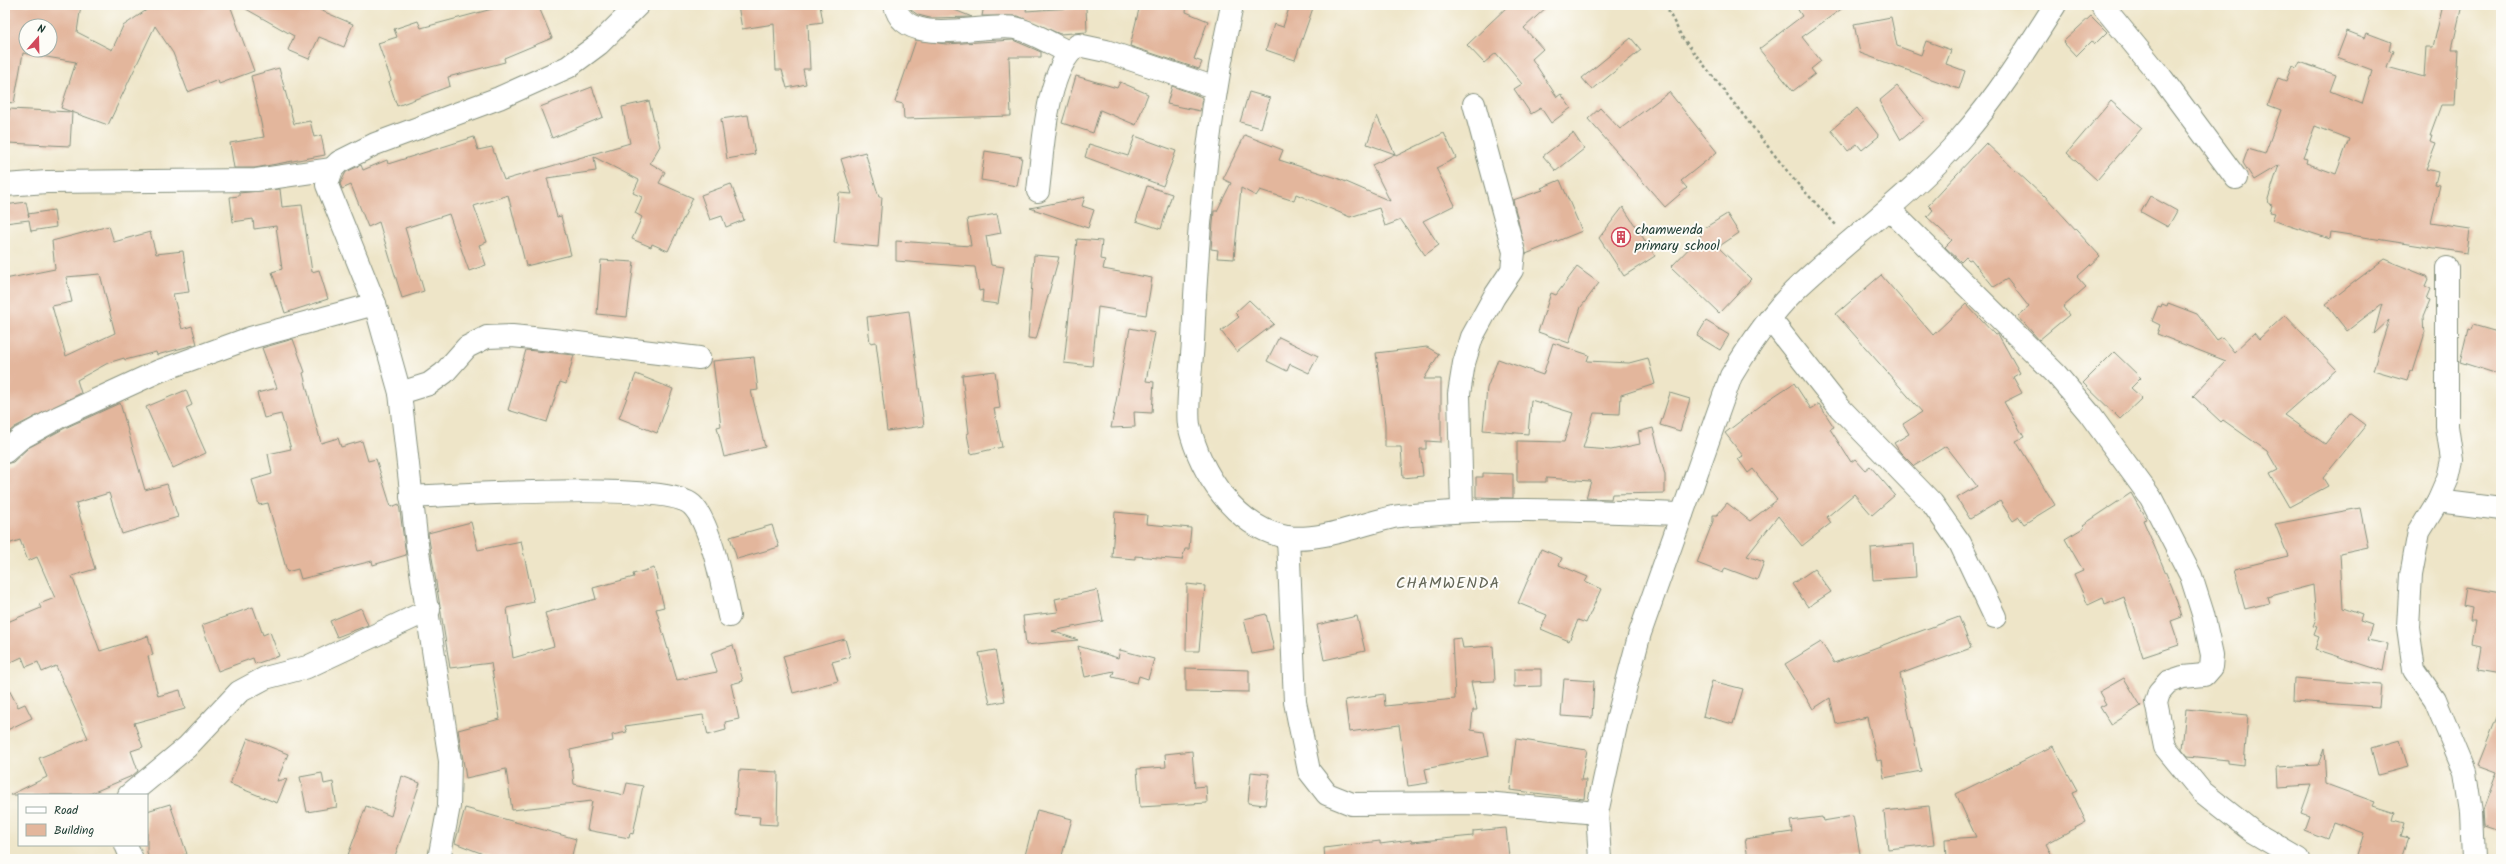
<svg xmlns="http://www.w3.org/2000/svg" width="2506" height="864" font-family="Kalam,sans-serif">
<style>
.building{fill:#e3b69c;fill-rule:evenodd}
.lines{fill:none;stroke-linecap:round;stroke-linejoin:round}
.minor-casing{stroke:#86917e;stroke-width:24}
.path{stroke:#86917e;stroke-width:2.5;stroke-dasharray:3 3;stroke-linecap:butt}
.minor{stroke:#fff;stroke-width:22}
.labels{text-anchor:middle;stroke-width:4;stroke-linejoin:round;paint-order:stroke}
.poi-label{font-size:14px;fill:#1f3d34;stroke:#fdfcf7;text-anchor:start}
.quarter-label{font-size:16px;letter-spacing:1px;fill:#646758;stroke:#fdfcf7}
</style>
<rect width="100%" height="100%" fill="#fdfcf7"/>
<filter id="ink" filterUnits="userSpaceOnUse"><feTurbulence type="fractalNoise" baseFrequency=".025" numOctaves="2"/><feDisplacementMap in="SourceGraphic" scale="8" xChannelSelector="R" yChannelSelector="G"/><feConvolveMatrix kernelMatrix="1 2 1 2 8 2 1 2 1" color-interpolation-filters="sRGB"/></filter>
<filter id="wash" filterUnits="userSpaceOnUse"><feTurbulence type="fractalNoise" baseFrequency=".012" numOctaves="4" result="noise"/><feDisplacementMap in="SourceGraphic" scale="16" xChannelSelector="R" yChannelSelector="G"/><feGaussianBlur stdDeviation="0.9" result="paint"/><feColorMatrix in="noise" values="0 0 0 0 0 0 0 0 0 0 0 0 0 0 0 0 0 1.4 0 .05"/><feComposite in="paint" operator="in"/></filter>
<g filter="url(#wash)">
<rect width="100%" height="100%" fill="#eee5c8"/>
<g id="blocks">
<g class="building">
<path d="M5,5h76l-4,27 35,18 11,-24 31,-21h76l24,66 -35,13 -1,-4 -30,12 -15,-39 -18,-27 -47,99 -47,-17 15,-46 -53,-9 -9,50 -9,-1zM26,26h24v24h-24z"/>
<polygon points="239,5 324,5 320,10 353,24 344,47 319,37 309,59 288,50 294,36"/>
<polygon points="507,5 538,5 552,38 504,58 505,62 448,77 450,86 397,106 389,82 391,80 378,43 397,37 394,29 418,21 421,28"/>
<polygon points="738,5 820,5 823,22 808,24 810,69 803,69 806,84 787,88 782,70 776,70 774,24 742,29"/>
<polygon points="909,5 942,5 972,17 930,18 918,15 911,10"/>
<polygon points="984,5 1027,5 1026,11 1086,7 1087,32 1060,34 1018,16 982,16"/>
<polygon points="1140,5 1187,5 1186,12 1208,21 1194,59 1202,62 1199,69 1130,46"/>
<polygon points="1290,5 1314,5 1295,60 1266,50 1274,24 1283,27"/>
<polygon points="1509,5 1549,5 1524,28 1543,49 1532,59 1557,97 1561,94 1571,108 1551,123 1541,108 1531,114 1514,89 1522,84 1496,53 1484,63 1467,45"/>
<polygon points="1795,5 1847,5 1802,37 1821,61 1811,69 1815,74 1793,91 1759,49 1802,16"/>
<path d="M2443,5h19l-10,44h6l-3,56h-14l-11,30h2l-2,6 6,2 -10,26 12,3 -3,12 5,1 -9,38 39,6 -3,24 -136,-21 -1,7 -58,-19 3,-7 -5,-1 2,-7 -3,-1 -1,-5 11,-34 -25,15 -11,-17 5,-14 17,5 16,-44 -13,-5 10,-27 8,3 6,-15 5,2 3,-6 36,13 -6,16 32,13 10,-34 -35,-13 10,-26 18,7 2,-5 24,9 -2,8 4,1 -6,16 37,10 2,-30h7zM2315,126l34,13 -13,35 -30,-11 1,-4 -4,-1z"/>
<polygon points="2091,16 2107,32 2094,45 2091,41 2076,56 2063,42"/>
<polygon points="1891,17 1897,46 1921,55 1926,41 1951,50 1946,64 1965,71 1959,89 1860,53 1854,24"/>
<polygon points="1631,38 1641,50 1592,90 1582,78"/>
<polygon points="916,40 946,44 1013,40 1041,52 1041,57 1009,57 1011,116 904,119 903,104 895,102"/>
<polygon points="279,68 294,124 310,121 314,137 321,135 325,155 255,168 234,168 230,143 264,137 251,76"/>
<polygon points="1076,76 1117,88 1120,82 1148,94 1136,125 1100,110 1093,133 1062,123"/>
<polygon points="1172,86 1202,97 1200,111 1167,104"/>
<polygon points="1897,86 1925,120 1901,140 1879,101"/>
<polygon points="592,87 603,117 552,138 540,107"/>
<polygon points="1249,92 1270,98 1261,128 1240,122"/>
<polygon points="1669,92 1717,152 1681,181 1687,188 1665,207 1588,119 1600,108 1620,129"/>
<polygon points="649,101 660,146 650,163 665,172 659,183 693,198 668,251 652,244 651,247 632,239 642,217 635,213 642,197 633,193 639,180 594,157 596,171 547,178 557,217 561,216 571,255 526,266 508,195 474,206 487,242 479,245 486,265 469,271 449,214 405,228 424,291 402,298 379,222 368,227 351,185 342,189 340,184 346,172 361,165 363,170 387,160 388,164 474,137 478,150 492,147 504,180 630,143 622,107"/>
<polygon points="2111,101 2142,128 2097,180 2067,153"/>
<polygon points="1857,108 1879,136 1862,150 1857,144 1848,151 1831,130"/>
<polygon points="9,109 72,112 70,146 8,143"/>
<polygon points="748,115 755,154 727,159 721,119"/>
<polygon points="1377,116 1396,156 1444,133 1456,158 1436,168 1455,205 1423,221 1439,245 1425,255 1401,220 1385,226 1379,208 1350,217 1296,194 1294,201 1260,190 1256,196 1241,188 1234,259 1217,258 1218,250 1211,249 1214,211 1217,211 1231,183 1223,179 1245,135 1283,150 1279,160 1337,178 1390,201 1372,165 1395,154 1367,144"/>
<polygon points="1573,133 1584,149 1556,171 1543,156"/>
<polygon points="1135,136 1176,151 1163,186 1085,157 1089,144 1128,156"/>
<polygon points="1986,143 2043,196 2044,195 2100,256 2077,277 2086,287 2063,307 2069,315 2039,340 2018,316 2029,307 2007,279 1994,287 1971,259 1969,260 1966,257 1961,262 1945,247 1952,240 1927,217 1933,210 1928,205"/>
<polygon points="985,151 1022,157 1017,186 981,180"/>
<polygon points="865,152 879,197 882,197 878,247 834,243 839,193 852,194 841,159"/>
<polygon points="1560,180 1582,231 1526,254 1513,200 1543,190 1541,188"/>
<polygon points="731,184 744,220 726,227 722,216 710,220 701,195"/>
<polygon points="1147,186 1172,194 1161,229 1136,221"/>
<polygon points="280,189 282,207 302,205 312,272 319,270 328,299 285,313 272,272 282,269 276,226 254,229 253,219 233,222 230,197 239,196 239,193"/>
<polygon points="2150,196 2177,211 2168,227 2141,212"/>
<polygon points="1085,197 1082,206 1094,210 1088,228 1030,208"/>
<polygon points="26,202 29,217 28,214 54,210 56,227 31,231 29,220 5,223 5,205"/>
<polygon points="1623,207 1655,256 1624,276 1599,238"/>
<polygon points="997,214 1001,233 986,236 991,265 1004,267 998,304 982,302 983,290 979,291 975,267 896,261 896,241 971,246 967,219"/>
<polygon points="1727,214 1739,233 1718,247 1751,279 1719,313 1671,267 1701,236 1698,232"/>
<path d="M109,226l5,16 36,-10 6,22 27,-3 6,41 -16,2 9,35 10,-3 5,18 -40,11 -1,-3 -31,8 -1,-2 -16,5 -31,17 4,13 -66,34 -10,8v-156l50,-10 -3,-28zM100,274l15,59 -49,23 -14,-50 20,-4 -6,-25z"/>
<polygon points="1077,239 1102,241 1100,259 1105,260 1103,269 1152,278 1146,315 1098,307 1092,366 1064,363"/>
<polygon points="1034,255 1059,257 1036,339 1028,338"/>
<polygon points="2384,259 2426,276 2428,279 2425,286 2431,289 2427,299 2430,300 2423,317 2424,336 2413,372 2410,371 2407,380 2373,370 2389,320 2374,334 2382,304 2347,331 2326,304"/>
<polygon points="601,260 634,262 627,317 597,314"/>
<polygon points="1577,267 1599,283 1581,307 1569,343 1538,332 1551,293 1556,295"/>
<polygon points="1881,275 1933,335 1966,304 1995,335 1998,334 2020,373 2013,377 2022,393 2004,402 2024,437 2016,441 2055,505 2024,524 2019,517 2013,521 2000,501 1970,519 1957,498 1977,486 1946,446 1914,466 1900,452 1894,443 1909,434 1903,424 1922,412 1836,314"/>
<polygon points="1249,300 1274,324 1237,352 1221,331 1239,317 1235,313"/>
<polygon points="2168,303 2197,314 2217,340 2222,337 2234,352 2254,333 2259,339 2285,315 2336,369 2284,415 2325,444 2350,413 2366,425 2323,478 2328,486 2289,507 2270,474 2278,470 2267,451 2223,420 2221,422 2193,396 2226,361 2157,334 2160,325 2152,321 2158,306 2161,307 2162,304 2167,306"/>
<polygon points="909,311 924,426 887,431 876,342 870,343 867,317"/>
<polygon points="1706,321 1729,335 1720,350 1697,336"/>
<polygon points="2473,325 2501,333 2501,375 2460,362 2468,329 2471,330"/>
<polygon points="1130,328 1155,333 1146,381 1154,382 1152,413 1134,412 1135,427 1111,428"/>
<polygon points="1279,337 1318,356 1309,373 1290,364 1287,371 1267,361"/>
<polygon points="293,339 305,372 303,373 321,443 338,438 341,447 362,441 368,461 376,459 391,507 399,504 406,555 373,565 372,561 301,579 298,569 287,572 268,503 259,505 252,480 272,474 268,454 291,449 281,414 264,418 257,393 277,388 262,348"/>
<polygon points="1553,343 1589,355 1587,361 1629,363 1648,358 1655,384 1621,395 1620,414 1594,413 1583,448 1611,450 1640,444 1638,432 1653,428 1665,475 1665,493 1612,494 1611,499 1586,498 1591,481 1546,478 1546,482 1517,482 1517,441 1564,442 1573,413 1531,400 1528,434 1483,430 1487,388 1498,359 1543,375"/>
<polygon points="1427,347 1439,354 1424,379 1441,379 1441,442 1426,441 1426,449 1420,449 1423,476 1403,478 1401,447 1385,447 1385,424 1376,353"/>
<polygon points="526,350 574,355 566,384 560,382 547,422 508,410"/>
<polygon points="2114,352 2141,378 2131,388 2142,398 2120,419 2083,383"/>
<polygon points="754,357 758,390 751,391 765,447 724,457 717,427 721,426 713,361"/>
<polygon points="995,371 1000,408 994,409 1002,447 971,454 967,434 969,433 962,375"/>
<polygon points="636,374 673,389 657,433 619,418"/>
<polygon points="1794,383 1811,409 1819,404 1834,427 1830,429 1851,462 1855,459 1865,470 1870,466 1895,495 1872,515 1854,494 1827,517 1831,523 1802,546 1778,516 1747,556 1764,562 1757,580 1725,568 1723,573 1697,563 1713,521 1713,515 1717,515 1727,503 1750,521 1777,500 1753,469 1748,473 1738,459 1743,456 1725,433 1768,400"/>
<polygon points="186,390 192,405 186,408 206,453 173,468 146,407"/>
<polygon points="1670,393 1690,399 1680,431 1660,425"/>
<polygon points="120,403 145,490 167,484 178,517 122,534 109,493 76,503 95,569 72,576 100,651 148,636 153,655 148,656 158,696 180,690 185,709 134,723 143,747 131,751 138,771 132,776 87,795 10,795 47,777 39,758 88,738 56,666 42,672 38,662 26,667 22,657 5,665 5,623 41,608 39,604 55,598 37,557 28,561 20,540 5,545 5,464 13,462 28,448 65,428"/>
<polygon points="1483,473 1513,474 1513,498 1476,497 1476,477 1483,477"/>
<polygon points="2131,493 2146,519 2143,520 2172,587 2182,617 2171,621 2179,645 2143,657 2124,597 2105,605 2103,598 2088,605 2074,574 2083,570 2065,539 2085,527 2083,525"/>
<polygon points="2360,508 2368,547 2340,553 2343,608 2362,615 2360,621 2372,625 2367,640 2388,644 2383,671 2315,649 2319,637 2314,635 2317,627 2313,626 2316,619 2313,585 2267,597 2269,603 2245,609 2234,569 2288,556 2275,524"/>
<polygon points="1115,512 1147,515 1146,524 1191,528 1189,549 1185,549 1182,560 1135,556 1135,559 1112,557"/>
<polygon points="471,522 478,550 521,541 534,602 507,608 513,658 554,646 545,613 596,599 593,588 634,577 633,574 654,568 664,607 656,609 677,680 717,672 711,653 733,645 743,681 731,684 739,719 725,722 726,730 708,735 703,715 625,726 627,732 612,735 613,741 570,750 574,784 624,795 627,783 643,786 633,834 630,833 629,838 587,830 592,801 512,810 506,769 466,778 458,730 500,719 491,663 450,668 428,533"/>
<polygon points="772,525 779,547 737,559 730,537"/>
<polygon points="1914,544 1916,577 1873,580 1871,548"/>
<polygon points="1541,549 1562,558 1559,565 1588,577 1585,582 1601,589 1586,623 1578,620 1569,641 1541,629 1547,615 1518,603"/>
<polygon points="1814,569 1831,592 1808,607 1792,584"/>
<polygon points="1187,584 1205,586 1199,651 1186,651"/>
<polygon points="2466,587 2501,593 2501,674 2477,670 2481,646 2472,644 2476,621 2470,621 2472,608 2463,606"/>
<polygon points="1097,590 1103,621 1052,631 1078,640 1026,645 1023,616 1058,612 1055,599"/>
<polygon points="253,607 263,635 270,632 279,656 255,664 253,658 218,671 202,625"/>
<polygon points="361,608 368,625 337,637 330,621"/>
<polygon points="1266,614 1274,650 1252,654 1244,619"/>
<polygon points="1357,616 1365,651 1324,660 1317,625"/>
<polygon points="1959,617 1971,648 1900,674 1921,771 1884,778 1881,760 1877,761 1867,717 1836,724 1830,698 1813,709 1785,664 1821,642 1834,663"/>
<polygon points="1461,638 1463,648 1493,646 1495,681 1471,682 1477,710 1473,710 1471,730 1484,732 1489,756 1425,769 1428,783 1408,786 1399,725 1349,732 1345,700 1384,694 1385,706 1455,699 1452,639"/>
<polygon points="845,639 850,657 832,662 838,681 793,693 783,656"/>
<polygon points="1078,646 1118,658 1120,650 1154,659 1148,679 1139,676 1137,683 1112,677 1114,671 1085,677"/>
<polygon points="995,650 1005,701 990,704 979,653"/>
<polygon points="1186,668 1249,670 1249,692 1186,691"/>
<polygon points="1514,669 1541,669 1541,686 1514,687"/>
<polygon points="2124,678 2141,706 2111,725 2100,707 2106,704 2099,692"/>
<polygon points="2294,678 2381,685 2379,707 2293,701"/>
<polygon points="1564,679 1594,681 1592,718 1561,716"/>
<polygon points="1712,681 1743,689 1733,724 1703,716"/>
<polygon points="5,682 18,707 25,704 32,718 5,731"/>
<polygon points="2186,709 2248,715 2244,765 2228,763 2228,760 2188,756 2182,749"/>
<polygon points="2499,712 2501,712 2501,828 2497,827 2496,830 2484,826 2483,810 2497,772 2478,765"/>
<polygon points="248,738 288,754 277,781 287,779 277,803 230,784"/>
<polygon points="1516,739 1587,750 1581,780 1586,780 1584,799 1510,790"/>
<polygon points="2400,740 2408,767 2378,775 2371,748"/>
<polygon points="2053,746 2077,790 2072,792 2086,822 2046,844 2054,859 1946,859 1945,839 1976,837 1956,794"/>
<polygon points="2324,749 2326,784 2375,802 2373,806 2395,813 2393,820 2404,823 2400,836 2408,838 2401,859 2356,859 2364,833 2333,822 2327,839 2304,830 2309,816 2301,813 2311,785 2278,787 2277,767 2318,765"/>
<polygon points="1192,751 1195,787 1206,786 1207,803 1140,807 1137,769 1166,767 1165,754"/>
<polygon points="739,770 778,772 777,825 759,824 760,817 735,815"/>
<polygon points="1251,772 1269,774 1265,805 1248,803"/>
<polygon points="322,773 324,784 333,782 337,807 307,812 300,777"/>
<polygon points="402,776 420,783 394,859 357,859 348,855 366,806 391,816"/>
<polygon points="170,804 187,854 171,859 149,859 147,852 147,811"/>
<polygon points="1929,806 1934,844 1888,849 1884,811"/>
<polygon points="465,808 576,839 571,859 496,859 455,843"/>
<polygon points="1037,810 1072,819 1061,859 1024,859"/>
<polygon points="1853,816 1861,859 1748,859 1745,839 1792,832 1790,821 1822,817 1823,821"/>
<polygon points="1506,828 1509,857 1486,859 1325,859 1324,848 1380,841 1380,844 1411,840 1412,842 1473,836 1473,831"/>
</g>
</g>
</g>
<g filter="url(#ink)">
<use href="#blocks" fill-opacity="0" stroke="#86917e" stroke-width="1"/>
<g class="lines">
<defs>
<g id="minor">
<path d="M895,5c9,45 89,17 120,23 18,4 36,16 53,24"/>
<path d="M1232,5c-24,111 -35,223 -39,336 -1,21 -7,66 -4,84 11,47 46,103 98,112 31,5 75,-13 106,-20 11,-2 23,-2 34,-3 85,-8 171,-2 255,0"/>
<polyline points="2102,5 2161,77 2236,178"/>
<polyline points="5,185 47,182 256,180 332,169"/>
<path d="M1038,191c5,-39 7,-122 40,-146l28,6 110,37"/>
<polyline points="1889,209 2056,374 2089,413 2151,498 2191,576 2203,614 2212,655 2211,667 2204,675 2183,677 2168,682 2159,692 2156,702 2165,747 2201,791 2253,832 2299,859"/>
<polyline points="2447,268 2447,426 2452,460 2448,478 2438,501 2419,532 2411,575 2408,627 2414,670 2435,700 2465,772 2471,812 2473,859"/>
<polyline points="1770,319 1840,408 1932,503 1960,543 1995,617"/>
<polyline points="400,393 429,384 444,373 467,347 487,337 512,336 553,340 699,358"/>
<polyline points="5,452 21,438 59,417 159,371 250,338 375,304"/>
<path d="M411,497c45,-2 254,-16 281,8 19,18 31,84 37,111"/>
<polyline points="2438,501 2501,509"/>
<polyline points="1462,510 1459,394 1464,363 1472,337 1494,297 1512,270 1514,252 1474,104"/>
<polyline points="1288,537 1295,702 1309,771 1327,794 1352,804 1485,803 1597,813"/>
<polyline points="129,795 187,747 239,692 265,678 307,667 429,610"/>
<polyline points="126,845 132,859"/>
<polyline points="439,859 449,806 450,761 417,545 400,393 375,304 327,185 332,169 339,162 375,144 499,98 568,67 599,44 638,5"/>
<path d="M1600,859l-3,-46 21,-97 22,-83 91,-257c18,-30 38,-60 63,-85 53,-51 118,-96 167,-153 36,-41 65,-87 94,-133"/>
</g>
</defs>
<use href="#minor" class="minor-casing"/>
<polyline class="path" points="1665,5 1682,37 1795,181 1836,225"/>
<use href="#minor" class="minor"/>
</g>
</g>
<defs>
<symbol id="building-ring" viewBox="-11 -11 22 22"><circle r="9.5" fill="#fdfcf7" stroke="#d1495b" stroke-width="1.5"/><path d="M-4-6H4V6H1V3H-1V6H-4ZM-2.5-4.3h1.7v1.8h-1.7ZM.8-4.3h1.7v1.8H.8ZM-2.5-1h1.7V.8h-1.7ZM.8-1h1.7V.8H.8Z" fill="#d1495b"/></symbol>
</defs>
<g fill-rule="evenodd">
<use href="#building-ring" x="1610" y="226" width="22" height="22"/>
</g>
<g class="labels">
<g class="poi-label">
<text x="1635" y="234">chamwenda<tspan x="1635" dy="16">primary school</tspan></text>
</g>
<g class="quarter-label">
<text x="1448" y="588">CHAMWENDA</text>
</g>
</g>
<rect width="2506" height="864" fill="none" stroke="#fdfcf7" stroke-width="20"/>
<rect x="18" y="794" width="130" height="52" fill="#fdfcf7" stroke="#a4b0a9"/>
<rect x="26" y="807" width="20" height="6" fill="#ffffff" stroke="#a4b0a9"/>
<text x="54" y="814" font-size="12" fill="#1f3d34">Road</text>
<rect x="26" y="824" width="20" height="12" fill="#e3b69c" stroke="#a4b0a9"/>
<text x="54" y="834" font-size="12" fill="#1f3d34">Building</text>
<g transform="translate(38 38) rotate(20)"><circle r="19" fill="#fdfcf7" stroke="#a4b0a9"/>
<path d="M0-3L7 15L0 10L-7 15Z" fill="#d1495b"/>
<text y="-6" font-size="11" font-weight="bold" text-anchor="middle" fill="#1f3d34">N</text>
</g>
</svg>
